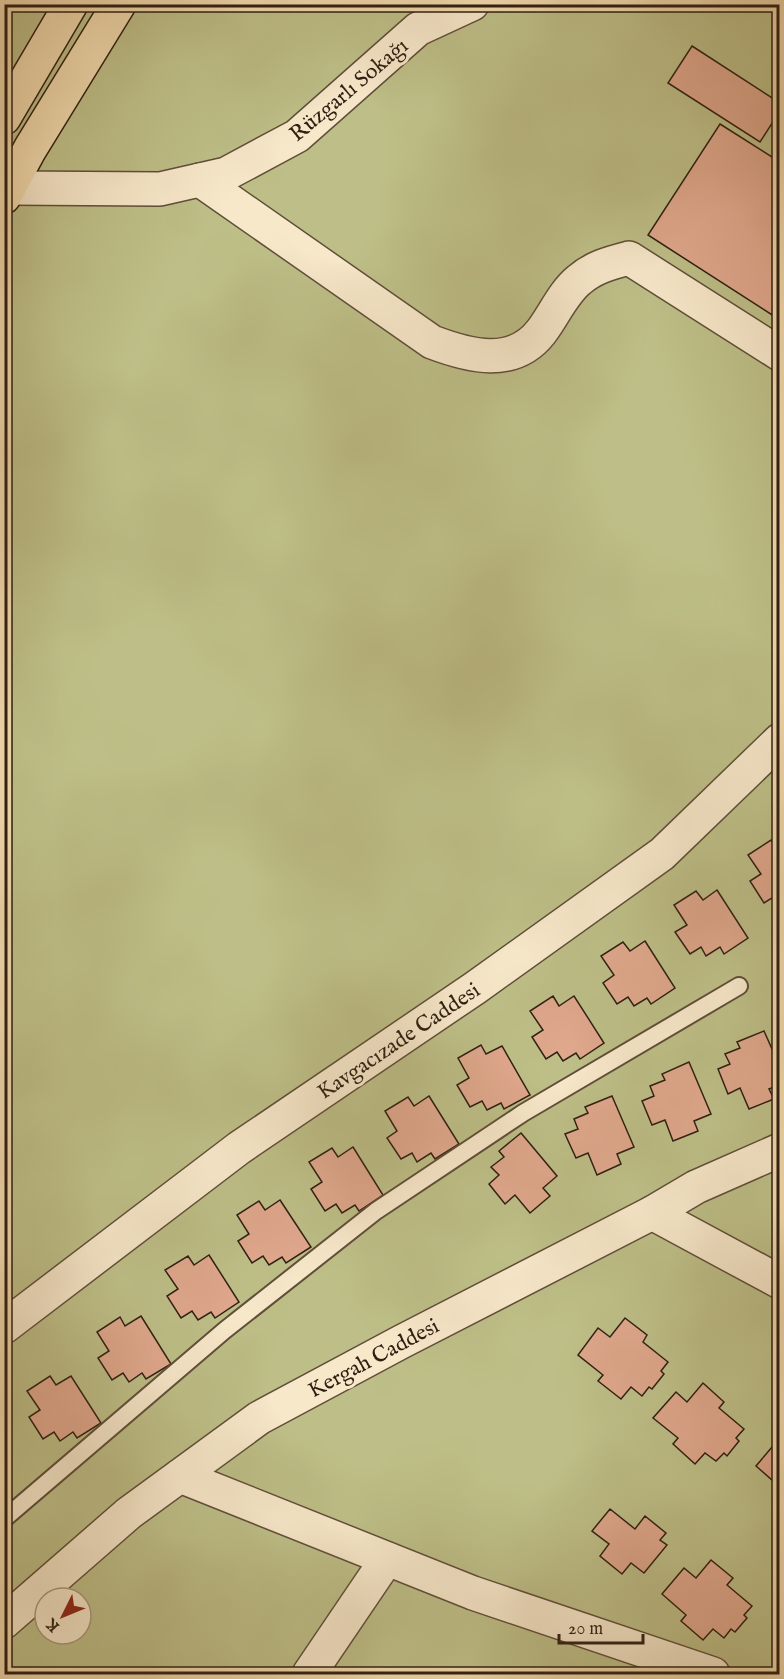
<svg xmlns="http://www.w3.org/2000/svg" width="784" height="1679" font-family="'IM FELL English',serif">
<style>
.green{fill:#bebf88;stroke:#766f4d;stroke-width:1.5;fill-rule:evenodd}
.building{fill:#e0a88d;stroke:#2f1f12;stroke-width:1.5}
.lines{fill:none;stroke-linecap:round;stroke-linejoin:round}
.service-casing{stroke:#604e39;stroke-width:20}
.minor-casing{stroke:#604e39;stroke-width:36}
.tertiary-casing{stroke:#604e39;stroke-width:36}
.primary-casing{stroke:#2f1f12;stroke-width:36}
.service{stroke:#f7e8ca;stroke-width:16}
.minor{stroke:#f7e8ca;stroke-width:33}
.tertiary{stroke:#f7e8ca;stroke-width:33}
.primary{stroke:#f2dbae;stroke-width:33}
.labels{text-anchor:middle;stroke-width:6;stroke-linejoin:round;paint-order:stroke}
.street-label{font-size:22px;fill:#2f1f12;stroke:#f7e8ca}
</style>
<rect width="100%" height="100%" fill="#f2dbae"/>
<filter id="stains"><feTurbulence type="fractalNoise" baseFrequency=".00333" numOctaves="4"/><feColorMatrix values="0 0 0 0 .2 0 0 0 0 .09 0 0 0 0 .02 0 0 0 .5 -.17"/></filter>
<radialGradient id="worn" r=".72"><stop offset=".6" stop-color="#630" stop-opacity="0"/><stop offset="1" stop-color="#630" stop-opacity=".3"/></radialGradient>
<path class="green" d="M5,5h774v1669h-774zM45,1598h36v36h-36z"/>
<g class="building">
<polygon points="692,46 780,103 780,111 760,142 668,83"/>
<polygon points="720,124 780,162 780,320 648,235"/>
<polygon points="771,840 777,850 780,848 780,903 775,896 764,903 750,881 761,874 748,855"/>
<polygon points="717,890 748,938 724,954 720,947 706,956 701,947 690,954 675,932 687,925 674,905 696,891 703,900"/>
<polygon points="645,941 675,988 651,1004 647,998 634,1006 628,997 617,1004 603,983 614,975 601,956 623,942 630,951"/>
<polygon points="553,996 559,1006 574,996 604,1043 580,1059 576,1053 563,1061 557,1052 546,1059 532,1037 543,1030 530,1011"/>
<polygon points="764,1031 780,1067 780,1085 769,1089 774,1099 749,1109 740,1088 728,1094 718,1069 730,1064 725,1054 740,1048 737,1042"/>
<polygon points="481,1045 486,1054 502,1046 530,1095 504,1109 501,1103 487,1110 482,1101 470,1107 457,1085 469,1078 458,1058"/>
<polygon points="689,1062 711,1114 694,1121 698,1131 673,1141 665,1120 652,1125 642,1101 654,1096 650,1086 665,1080 662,1074"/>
<polygon points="429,1096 459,1144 435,1159 431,1153 417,1162 412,1153 401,1159 387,1138 397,1131 385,1111 408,1097 414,1106"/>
<polygon points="612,1096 634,1147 617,1154 621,1164 597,1175 588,1153 576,1158 565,1134 578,1129 574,1119 588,1113 585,1107"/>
<polygon points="521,1133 557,1176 543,1188 550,1196 530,1213 515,1195 505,1204 489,1184 499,1175 491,1167 504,1157 499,1151"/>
<polygon points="353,1147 383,1195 359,1211 355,1205 342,1213 336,1204 325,1211 311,1189 322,1182 309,1162 332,1148 338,1157"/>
<polygon points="280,1200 311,1247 286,1263 282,1257 269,1265 263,1256 252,1263 238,1241 249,1234 237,1215 259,1201 265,1210"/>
<polygon points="209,1255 239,1302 215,1318 211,1312 198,1320 192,1311 181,1318 167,1296 178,1289 165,1270 188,1256 194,1265"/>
<polygon points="141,1316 171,1364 146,1379 142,1373 129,1382 123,1373 112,1380 98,1358 109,1351 97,1332 120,1317 125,1326"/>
<polygon points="625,1318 647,1335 643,1342 668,1362 661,1371 664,1374 652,1389 649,1387 642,1396 631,1387 621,1399 598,1381 603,1375 578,1355 598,1328 610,1337"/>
<polygon points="50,1376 56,1385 71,1376 101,1423 77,1438 73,1432 60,1441 54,1432 43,1439 29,1417 40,1410 27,1391"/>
<polygon points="703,1383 724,1402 719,1408 744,1429 736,1438 739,1441 727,1456 724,1453 716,1461 705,1453 695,1464 673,1444 678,1438 653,1418 676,1392 687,1402"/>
<polygon points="778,1440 780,1441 780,1487 756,1466"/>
<polygon points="610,1509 635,1529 645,1516 666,1533 660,1540 667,1545 644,1573 631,1563 622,1574 600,1556 609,1544 592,1531"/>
<polygon points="711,1560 733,1578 727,1585 752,1606 744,1615 747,1618 735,1632 731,1629 724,1638 713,1629 703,1640 681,1621 686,1615 662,1594 684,1568 696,1578"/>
</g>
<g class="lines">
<defs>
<polyline id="service" points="4,1519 225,1330 376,1211 523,1113 739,986"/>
<g id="minor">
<path d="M200,180l232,162c37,14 81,26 109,-10 13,-17 22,-39 38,-52 15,-13 31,-17 50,-22l151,96"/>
<polyline points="9,188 160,189 226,174 297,136 418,29 472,4"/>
<polyline points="652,1213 780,1282"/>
<polyline points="180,1476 473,1593 713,1674"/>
<polyline points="309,1674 387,1559"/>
</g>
<g id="tertiary">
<polyline points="4,1327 239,1148 475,988 662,854 780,740"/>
<polyline points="4,1622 129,1513 259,1418 401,1342 652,1213 696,1187 780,1150"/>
</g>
<g id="primary">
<polyline points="4,118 71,4"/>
<polyline points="4,197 30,149 119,4"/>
</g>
</defs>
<use href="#service" class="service-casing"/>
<use href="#minor" class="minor-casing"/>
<use href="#tertiary" class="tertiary-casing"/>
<use href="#primary" class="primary-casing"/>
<use href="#service" class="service"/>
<use href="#minor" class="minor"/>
<use href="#tertiary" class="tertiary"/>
<use href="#primary" class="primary"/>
</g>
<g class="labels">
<g class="street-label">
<text transform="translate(348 89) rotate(-40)" y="8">Rüzgarlı Sokağı</text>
<text transform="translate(398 1040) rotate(-34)" y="8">Kavgacızade Caddesi</text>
<text transform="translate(373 1357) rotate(-28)" y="8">Kergah Caddesi</text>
</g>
</g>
<rect width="784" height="1679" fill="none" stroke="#f2dbae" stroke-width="24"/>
<rect x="6" y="6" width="772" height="1667" fill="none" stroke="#2f1f12" stroke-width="3"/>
<rect x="12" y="12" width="760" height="1655" fill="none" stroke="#2f1f12" stroke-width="1.5"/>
<g transform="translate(63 1616) rotate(227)"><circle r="28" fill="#f7e8ca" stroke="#a79880" stroke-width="1.5"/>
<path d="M0-4.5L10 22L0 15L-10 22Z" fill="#8f2418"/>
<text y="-9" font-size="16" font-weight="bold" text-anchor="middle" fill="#2f1f12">K</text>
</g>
<path d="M559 1634v9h84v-9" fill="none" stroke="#2f1f12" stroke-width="3"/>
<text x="568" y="1634" font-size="18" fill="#2f1f12" stroke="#f7e8ca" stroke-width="4.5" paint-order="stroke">20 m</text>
<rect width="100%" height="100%" filter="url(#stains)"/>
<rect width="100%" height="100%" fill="url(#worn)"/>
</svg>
